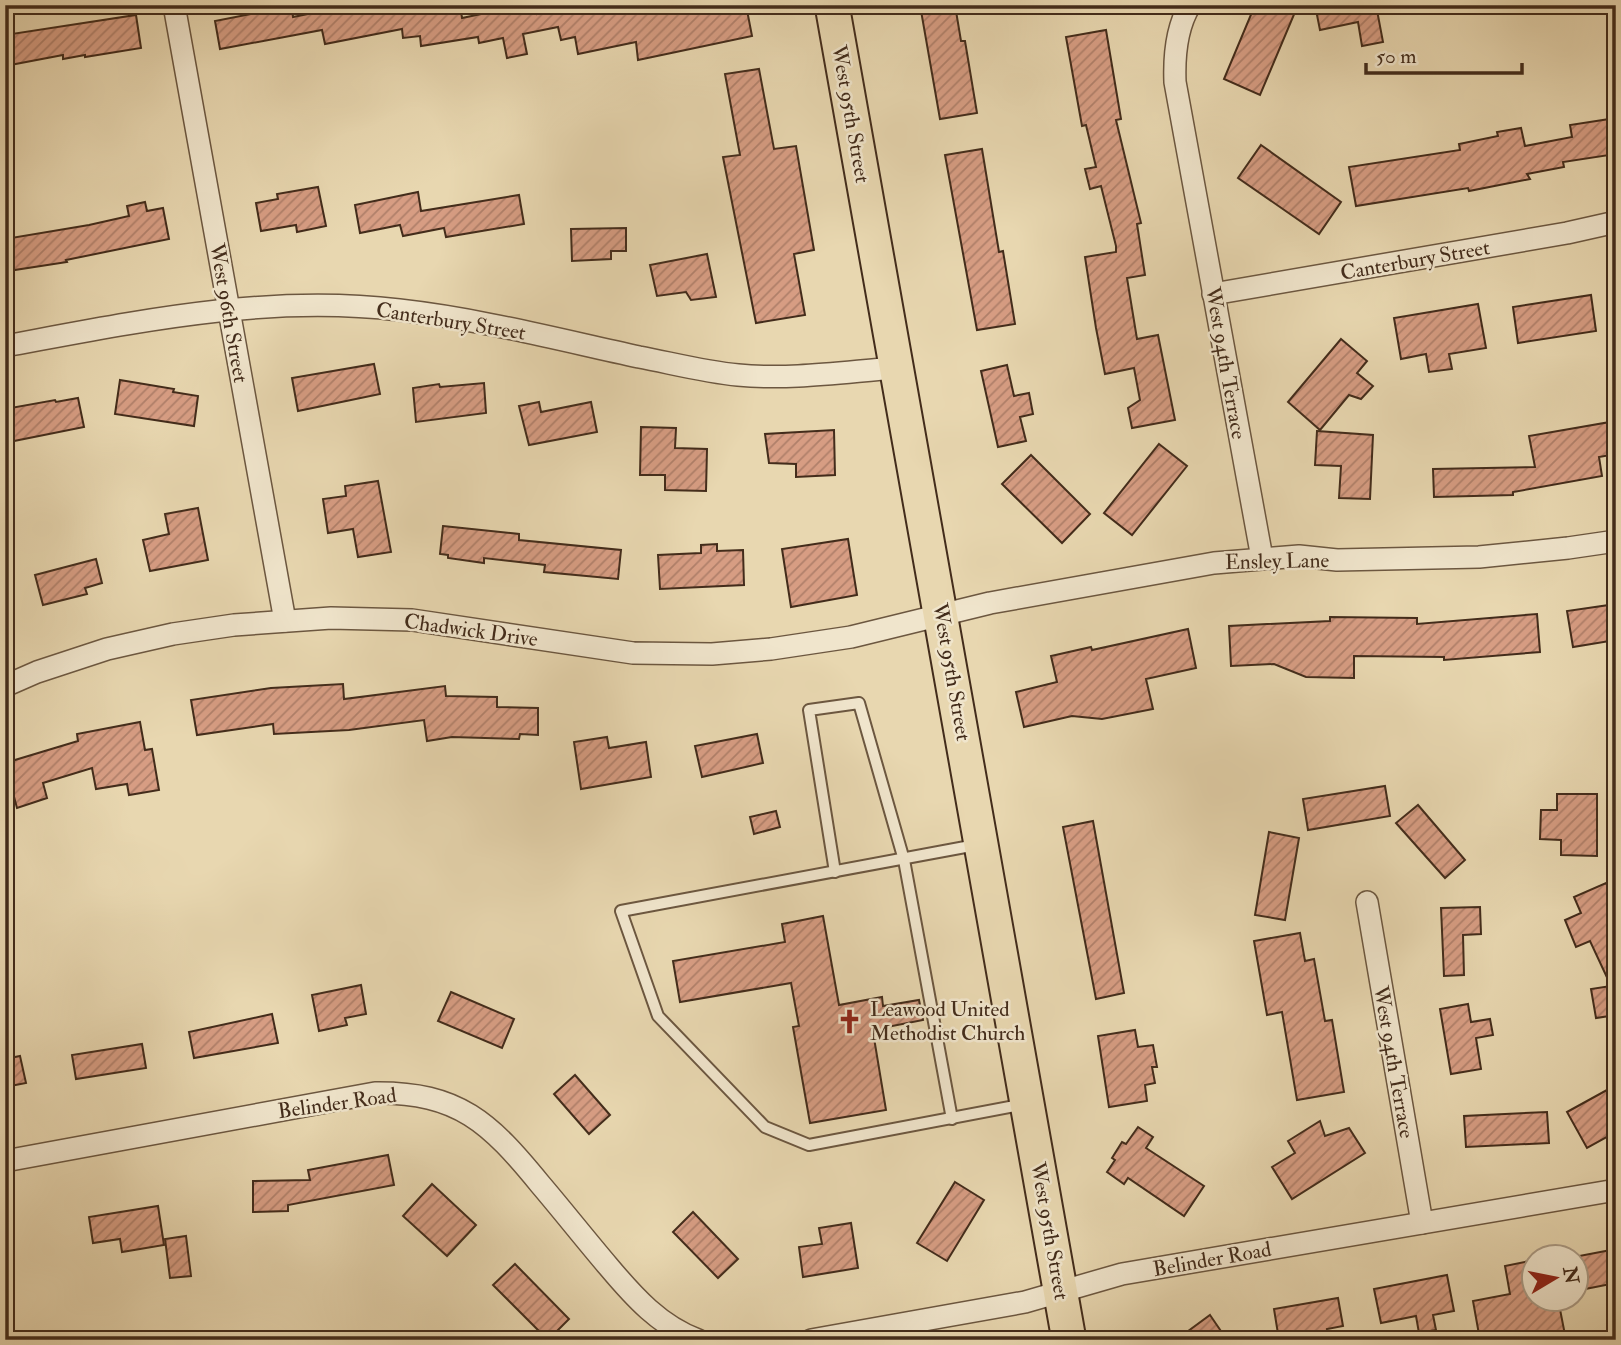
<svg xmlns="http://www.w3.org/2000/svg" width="1621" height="1345" font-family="'IM FELL Double Pica',serif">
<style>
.building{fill:url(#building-hatch);stroke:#432c1b;stroke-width:2}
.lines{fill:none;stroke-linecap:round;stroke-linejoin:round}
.service-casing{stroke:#6c5740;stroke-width:14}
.minor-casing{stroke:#6c5740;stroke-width:24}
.primary-casing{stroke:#432c1b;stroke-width:37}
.service{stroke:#f0e5cc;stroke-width:10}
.minor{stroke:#f0e5cc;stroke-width:21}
.primary{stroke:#e8d7b0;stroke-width:33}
.labels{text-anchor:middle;stroke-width:5;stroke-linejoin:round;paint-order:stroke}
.street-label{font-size:21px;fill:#432c1b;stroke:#f0e5cc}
.poi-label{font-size:21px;fill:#432c1b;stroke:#f0e5cc;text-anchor:start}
</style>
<defs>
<pattern id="building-hatch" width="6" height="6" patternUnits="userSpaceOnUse" patternTransform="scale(1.75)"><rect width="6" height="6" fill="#d79d83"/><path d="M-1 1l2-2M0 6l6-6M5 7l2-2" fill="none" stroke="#b0806a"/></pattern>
</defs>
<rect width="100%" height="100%" fill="#e8d7b0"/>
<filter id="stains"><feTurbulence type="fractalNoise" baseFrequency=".00286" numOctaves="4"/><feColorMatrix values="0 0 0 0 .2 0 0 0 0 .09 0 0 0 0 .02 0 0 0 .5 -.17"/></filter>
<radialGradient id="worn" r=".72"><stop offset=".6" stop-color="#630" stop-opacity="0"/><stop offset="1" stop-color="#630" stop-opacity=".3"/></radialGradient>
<g class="building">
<polygon points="272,5 291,5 293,17 352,5 384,5 386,12 431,5 460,5 462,18 525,5 535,5 537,14 583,5 614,5 616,13 658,5 746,5 752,36 638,60 636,42 578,54 575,37 561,40 558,27 523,34 527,54 507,58 503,38 479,43 478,37 421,46 420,36 403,38 402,29 325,44 322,30 220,49 215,21 272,10"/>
<polygon points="920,5 955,5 961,41 965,41 977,113 940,119"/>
<polygon points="1255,5 1298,5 1260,95 1224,79"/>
<polygon points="1315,5 1376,5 1383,42 1362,46 1358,22 1320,30"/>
<polygon points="136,15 141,48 85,57 85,55 63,59 63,55 5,66 5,35"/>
<polygon points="1106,30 1121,119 1116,120 1141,223 1137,224 1145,275 1127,278 1137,339 1158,335 1175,420 1132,428 1128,408 1140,400 1134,368 1105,374 1096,328 1085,257 1116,252 1116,246 1101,186 1090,189 1085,169 1096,167 1086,125 1082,126 1066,37"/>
<polygon points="759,69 774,149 796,146 814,250 794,254 805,315 756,323 723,157 740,155 725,74"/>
<polygon points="1616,118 1616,154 1563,162 1564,167 1527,174 1530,179 1469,191 1468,188 1356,206 1349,167 1460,150 1459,144 1498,136 1497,132 1521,128 1525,146 1572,137 1570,125"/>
<polygon points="1261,145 1341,202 1319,234 1238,178"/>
<polygon points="982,149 999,252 1003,251 1015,324 977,330 945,155"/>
<polygon points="318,187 326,226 297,232 296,225 261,231 256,203 278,199 277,194"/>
<polygon points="418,192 421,211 519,195 524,224 446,237 444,228 403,236 400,225 360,233 355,205"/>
<polygon points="145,202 147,211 163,208 169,239 66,260 67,262 8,271 5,239 89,225 129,216 127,206"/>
<polygon points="626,228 626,251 611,251 611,259 572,261 571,229"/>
<polygon points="707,254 716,297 691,300 686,292 657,296 650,265"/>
<polygon points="1591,295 1596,331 1518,343 1513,307"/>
<polygon points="1478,304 1486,348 1449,354 1452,369 1429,372 1426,354 1401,359 1394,318"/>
<polygon points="1341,339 1367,361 1357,373 1373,386 1361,399 1349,395 1320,430 1288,402"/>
<polygon points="374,364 380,394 298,411 292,378"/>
<polygon points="1007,365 1014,396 1029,393 1033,414 1020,417 1026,441 998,447 981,371"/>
<polygon points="120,380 174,389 173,392 198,396 194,426 115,414"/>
<polygon points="484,383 486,413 416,422 413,388 439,384 440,387"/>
<polygon points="78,398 84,427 9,442 5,409 55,400 56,402"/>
<polygon points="539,402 541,412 591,402 597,432 529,445 519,406"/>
<polygon points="1610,422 1616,454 1599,457 1602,476 1513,492 1513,495 1434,497 1433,469 1535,467 1529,436"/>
<polygon points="641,427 676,428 675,448 707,449 706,491 665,490 665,475 640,475"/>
<polygon points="834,430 835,475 796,477 796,464 769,463 765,434"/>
<polygon points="1317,431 1373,435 1370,499 1339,498 1341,466 1315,465"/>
<polygon points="1159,444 1187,466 1132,535 1104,513"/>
<polygon points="1031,455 1090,514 1062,543 1002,484"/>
<polygon points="378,481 391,552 358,557 353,529 328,533 323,499 346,496 345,486"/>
<polygon points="198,508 208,560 150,571 143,540 169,534 165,514"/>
<polygon points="443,526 519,534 519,540 621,550 618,579 544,572 545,565 484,558 484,563 448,558 448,555 440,554"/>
<polygon points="848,539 857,595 791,607 782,549"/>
<polygon points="717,544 717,551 743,550 744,585 660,589 658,555 701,553 701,545"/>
<polygon points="96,559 102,583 85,588 87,594 43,605 35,575"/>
<polygon points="1616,604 1616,640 1573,647 1567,611"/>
<polygon points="1537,614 1540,652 1444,660 1444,657 1354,656 1354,678 1306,677 1274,664 1231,666 1229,626 1330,621 1330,617 1417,618 1417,624"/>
<polygon points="1188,629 1196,668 1146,679 1153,709 1102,719 1072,716 1024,727 1016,692 1057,682 1051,656 1091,647 1092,650"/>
<polygon points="343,684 344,699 445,686 446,696 497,697 497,707 538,708 538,735 520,734 519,739 452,737 427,741 424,720 349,730 274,734 273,724 197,735 191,700 271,688"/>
<polygon points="140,722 145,750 152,749 159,790 129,795 127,784 96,789 92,768 43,783 47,798 17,808 5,763 78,741 77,734"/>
<polygon points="757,734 763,763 702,777 695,746"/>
<polygon points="607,737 609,748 646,742 651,777 581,789 574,742"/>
<polygon points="1385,786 1390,816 1308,830 1303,799"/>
<polygon points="1557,794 1597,794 1597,856 1561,855 1561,840 1540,839 1541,810 1557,810"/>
<polygon points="1418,805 1465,860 1445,878 1396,823"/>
<polygon points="776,811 780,827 754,834 750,817"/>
<polygon points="1093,821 1124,993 1096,999 1063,827"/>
<polygon points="1269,832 1299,838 1285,920 1255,915"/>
<polygon points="1606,883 1616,904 1616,1015 1596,1018 1591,989 1611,986 1590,941 1576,947 1565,920 1581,913 1574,897"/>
<polygon points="1480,907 1481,934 1463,935 1464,975 1444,976 1441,908"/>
<polygon points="823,916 839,1005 882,997 883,1006 919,1000 923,1020 887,1027 889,1035 874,1038 886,1110 810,1123 793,1027 799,1026 791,983 680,1002 673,961 785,942 782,924"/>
<polygon points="1300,933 1305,961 1314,959 1325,1021 1332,1020 1344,1092 1297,1100 1282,1012 1267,1015 1254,941"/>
<polygon points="361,985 366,1014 345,1018 347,1025 319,1031 312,995"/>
<polygon points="451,992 514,1019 502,1048 438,1021"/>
<polygon points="1468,1004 1471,1022 1490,1019 1493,1035 1476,1038 1481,1069 1451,1074 1440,1009"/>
<polygon points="272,1014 278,1043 194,1058 189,1032"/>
<polygon points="1135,1030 1138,1047 1153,1045 1157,1067 1152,1067 1155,1083 1145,1085 1147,1101 1109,1107 1098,1036"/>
<polygon points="142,1044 146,1068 76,1079 72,1055"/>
<polygon points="20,1056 26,1083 5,1087 5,1059"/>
<polygon points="575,1075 610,1115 589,1134 554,1094"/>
<polygon points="1616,1085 1616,1132 1587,1148 1567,1112"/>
<polygon points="1547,1112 1549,1143 1466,1147 1464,1116"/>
<polygon points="1320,1121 1325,1136 1349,1128 1365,1153 1292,1199 1272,1167 1295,1153 1288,1141"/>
<polygon points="1138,1127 1153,1137 1146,1148 1204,1186 1184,1216 1128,1178 1124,1184 1107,1172 1115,1160 1112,1158 1122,1142 1126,1144"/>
<polygon points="388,1155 394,1185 288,1205 288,1211 253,1212 253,1181 310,1180 308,1170"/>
<polygon points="955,1182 984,1200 947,1261 917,1243"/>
<polygon points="432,1184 476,1225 447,1256 403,1216"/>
<polygon points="158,1206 164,1245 122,1252 120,1239 93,1243 89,1217"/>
<polygon points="693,1212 738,1259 718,1278 673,1232"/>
<polygon points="851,1223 858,1268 803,1277 799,1247 822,1244 819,1228"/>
<polygon points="186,1236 191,1276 170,1278 165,1239"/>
<polygon points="1616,1249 1616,1283 1580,1290 1574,1257"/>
<polygon points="1534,1260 1534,1299 1558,1299 1566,1340 1480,1340 1473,1301 1510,1294 1505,1266"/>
<polygon points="515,1264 569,1319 548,1340 493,1285"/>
<polygon points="1447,1275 1454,1311 1433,1315 1436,1330 1419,1333 1416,1316 1381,1323 1374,1289"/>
<polygon points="1338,1298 1343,1326 1327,1329 1329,1340 1279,1340 1274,1309"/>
<polygon points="1210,1315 1227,1340 1176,1340"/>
</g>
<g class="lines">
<defs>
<g id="service">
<polyline points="976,845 621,911 658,1016 765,1127 809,1145 1025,1104"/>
<polyline points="835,872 809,710 859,703 904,860 952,1119"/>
</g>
<g id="minor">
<polyline points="174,5 285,621"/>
<path d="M1190,5c-14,23 -16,51 -15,77l87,476"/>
<polyline points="1213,294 1567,233 1616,222"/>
<path d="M5,346c131,-24 261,-52 394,-36 81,9 161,30 240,47 32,6 66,15 99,18 53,5 105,-3 158,-7"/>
<polyline points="5,686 37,672 107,649 173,634 234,625 331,618 412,620 633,653 712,654 771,649 851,637 990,603 1214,563 1299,556 1337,560 1479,557 1568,548 1616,541"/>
<polyline points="1367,902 1422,1223"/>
<path d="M5,1161l370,-68c84,-1 115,30 165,91 23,27 45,55 68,82 26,31 52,60 90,74"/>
<polyline points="811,1340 1025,1302 1122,1274 1616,1190"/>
</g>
<polyline id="primary" points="832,5 1069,1340"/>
</defs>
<use href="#service" class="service-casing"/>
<use href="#minor" class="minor-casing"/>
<use href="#primary" class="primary-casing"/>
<use href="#service" class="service"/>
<use href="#minor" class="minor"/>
<use href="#primary" class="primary"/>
</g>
<defs>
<symbol id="church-bare" viewBox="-9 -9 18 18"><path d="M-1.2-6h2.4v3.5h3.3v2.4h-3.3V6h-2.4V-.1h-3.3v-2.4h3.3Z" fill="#8f2418" stroke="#f0e5cc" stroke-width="2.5" paint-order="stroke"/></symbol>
</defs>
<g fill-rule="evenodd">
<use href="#church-bare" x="832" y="1004" width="35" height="35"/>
</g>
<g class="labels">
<g class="street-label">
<text transform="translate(851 114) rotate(80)" y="7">West 95th Street</text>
<text transform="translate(1415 260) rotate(-10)" y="7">Canterbury Street</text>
<text transform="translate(229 313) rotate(80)" y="7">West 96th Street</text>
<text transform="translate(451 321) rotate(9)" y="7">Canterbury Street</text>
<text transform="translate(1226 363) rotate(80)" y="7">West 94th Terrace</text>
<text transform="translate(1277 561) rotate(-1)" y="7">Ensley Lane</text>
<text transform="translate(471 630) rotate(8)" y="7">Chadwick Drive</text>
<text transform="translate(952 672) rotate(80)" y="7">West 95th Street</text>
<text transform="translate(1394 1062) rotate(80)" y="7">West 94th Terrace</text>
<text transform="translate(337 1103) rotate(-8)" y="7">Belinder Road</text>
<text transform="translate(1050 1231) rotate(80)" y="7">West 95th Street</text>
<text transform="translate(1212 1259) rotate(-10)" y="7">Belinder Road</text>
</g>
<g class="poi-label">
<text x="870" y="1016">Leawood United<tspan x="870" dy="24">Methodist Church</tspan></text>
</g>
</g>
<rect width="1621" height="1345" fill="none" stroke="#e8d7b0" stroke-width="28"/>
<rect x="7" y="7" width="1607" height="1331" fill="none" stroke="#432c1b" stroke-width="3.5"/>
<rect x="14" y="14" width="1593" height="1317" fill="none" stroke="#432c1b" stroke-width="2"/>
<g transform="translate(1555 1278) rotate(80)"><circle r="33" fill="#f0e5cc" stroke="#ab9b85" stroke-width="2"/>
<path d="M0-5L12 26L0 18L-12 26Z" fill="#8f2418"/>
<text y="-10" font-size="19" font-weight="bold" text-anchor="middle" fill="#432c1b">N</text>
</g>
<path d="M1366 63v10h156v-10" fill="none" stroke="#432c1b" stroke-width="3.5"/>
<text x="1376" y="63" font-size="21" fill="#432c1b" stroke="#f0e5cc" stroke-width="5" paint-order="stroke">50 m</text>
<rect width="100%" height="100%" filter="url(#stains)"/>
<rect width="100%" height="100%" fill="url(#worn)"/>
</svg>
